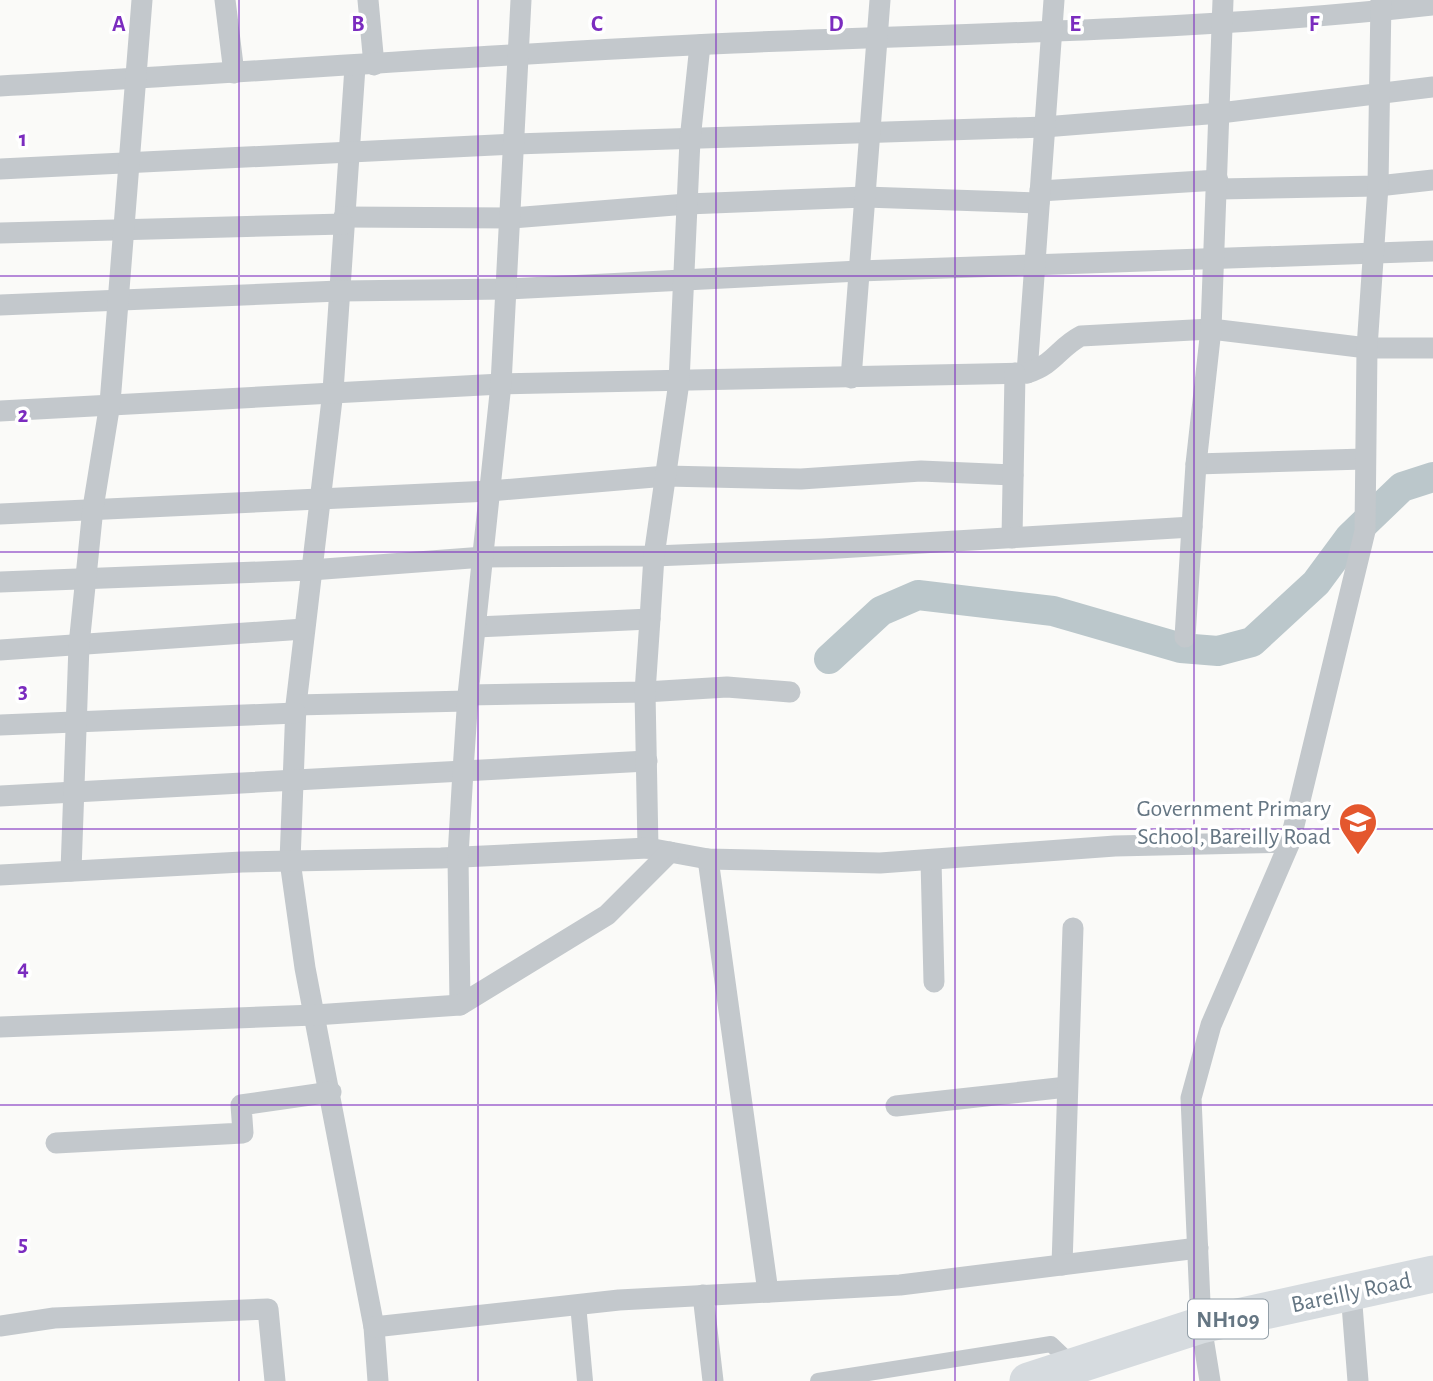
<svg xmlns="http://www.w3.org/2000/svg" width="1433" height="1381" font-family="'Alegreya Sans',sans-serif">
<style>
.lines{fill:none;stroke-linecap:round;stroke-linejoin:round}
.canal{stroke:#bbc7cb;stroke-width:30}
.pedestrian{stroke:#c3c8cc;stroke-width:16}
.minor{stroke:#c3c8cc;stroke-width:21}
.trunk{stroke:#d6dbdf;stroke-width:37}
.grid{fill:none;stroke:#7b2cbf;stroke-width:2;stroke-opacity:0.55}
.labels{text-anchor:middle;stroke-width:7;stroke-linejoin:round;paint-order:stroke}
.shield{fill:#fff;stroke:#939fa8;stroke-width:2}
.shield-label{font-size:23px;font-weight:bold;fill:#657683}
.poi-label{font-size:24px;fill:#657683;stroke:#fff;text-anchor:end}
.street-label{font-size:24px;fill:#657683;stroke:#fff}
.grid-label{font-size:23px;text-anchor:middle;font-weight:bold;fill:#7b2cbf;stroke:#fff;stroke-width:7;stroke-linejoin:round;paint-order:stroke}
</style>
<rect width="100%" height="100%" fill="#fafaf8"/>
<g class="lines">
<polyline class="canal" points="829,659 881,611 918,595 1053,611 1181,648 1218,651 1252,642 1316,583 1350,537 1402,487 1433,477"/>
<g class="pedestrian">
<polyline points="578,1304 585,1381"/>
<polyline points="818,1381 1051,1344 1073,1365"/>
</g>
<g class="minor">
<polyline points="225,0 234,73"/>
<polyline points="368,0 374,65"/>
<polyline points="355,67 333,391 296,705 290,861 305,968 374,1327 378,1381"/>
<path d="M0,86c245,-13 489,-32 734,-43 233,-10 468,-12 699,-38"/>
<polyline points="0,169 515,144 1044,127 1220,113 1433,87"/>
<polyline points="1218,189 1378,186 1433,180"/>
<polyline points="1040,191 1218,180"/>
<polyline points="344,217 512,218 687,204 865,197 1039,203"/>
<polyline points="0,233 344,224"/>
<polyline points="0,305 339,291 508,289 859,271 1433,251"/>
<polyline points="1027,373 1054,0"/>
<polyline points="851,378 880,0"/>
<path d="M0,411l501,-27 526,-11c28,-9 31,-25 54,-37l130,-7 156,19h66"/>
<polyline points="1196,464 1364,459"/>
<polyline points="0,514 490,491 666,476 801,479 921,471 1013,475"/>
<polyline points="1012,538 1015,373"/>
<polyline points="0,582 311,570 484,557 654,556 822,549 1192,527"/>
<polyline points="476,627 650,619"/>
<polyline points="1185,637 1196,464 1211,329 1223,0"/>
<polyline points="0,650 304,629"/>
<polyline points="468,695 645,692 727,687 790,692"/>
<polyline points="296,705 467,701"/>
<polyline points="0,725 296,713"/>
<polyline points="0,796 647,761"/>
<polyline points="648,848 645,692 650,619 654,556 679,382 690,140 700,45"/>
<polyline points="708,859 768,1292"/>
<polyline points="931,860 934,982"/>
<polyline points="71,871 79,645 93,508 110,403 142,0"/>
<polyline points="0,875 242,862 441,858 648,848 708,859 880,863 1115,846 1290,842"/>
<polyline points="460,1005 458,856 463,771 468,695 501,384 521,0"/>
<polyline points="0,1027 315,1015 460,1005 607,915 670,852"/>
<polyline points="896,1106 1067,1087"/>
<polyline points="56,1143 243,1133 241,1105 331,1092"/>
<polyline points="1062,1265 1073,928"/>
<polyline points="1351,1292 1358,1381"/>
<polyline points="703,1295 713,1381"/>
<polyline points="0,1326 54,1318 268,1309 275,1381"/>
<polyline points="374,1327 619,1300 900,1285 1198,1248"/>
<polyline points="1210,1381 1201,1325 1191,1098 1211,1025 1290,842 1365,531 1367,348 1378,186 1381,0"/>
</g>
<polyline class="trunk" points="1028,1381 1201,1325 1433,1274"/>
</g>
<path class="grid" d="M239,0v1381M478,0v1381M716,0v1381M955,0v1381M1194,0v1381M0,276h1433M0,552h1433M0,829h1433M0,1105h1433"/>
<defs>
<symbol id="school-pin" viewBox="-11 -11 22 30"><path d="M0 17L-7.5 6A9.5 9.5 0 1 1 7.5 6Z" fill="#e4572e" stroke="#fff"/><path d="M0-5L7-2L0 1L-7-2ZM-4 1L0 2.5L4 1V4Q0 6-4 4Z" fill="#fff"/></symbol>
</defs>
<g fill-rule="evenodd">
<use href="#school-pin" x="1336" y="800" width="44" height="60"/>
</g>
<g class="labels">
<rect class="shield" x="1188" y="1299.5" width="80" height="39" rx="5"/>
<g class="shield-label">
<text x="1228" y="1327">NH109</text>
</g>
<g class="poi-label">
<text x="1331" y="816">Government Primary<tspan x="1331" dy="28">School, Bareilly Road</tspan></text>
</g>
<g class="street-label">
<text transform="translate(1351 1292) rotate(-12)" y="8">Bareilly Road</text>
</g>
</g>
<g class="grid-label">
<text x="119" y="31">A</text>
<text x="358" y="31">B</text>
<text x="597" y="31">C</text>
<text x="836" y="31">D</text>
<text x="1075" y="31">E</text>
<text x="1314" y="31">F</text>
<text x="23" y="146">1</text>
<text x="23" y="422">2</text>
<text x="23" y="698">3</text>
<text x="23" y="975">4</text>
<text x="23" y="1251">5</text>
</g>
</svg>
